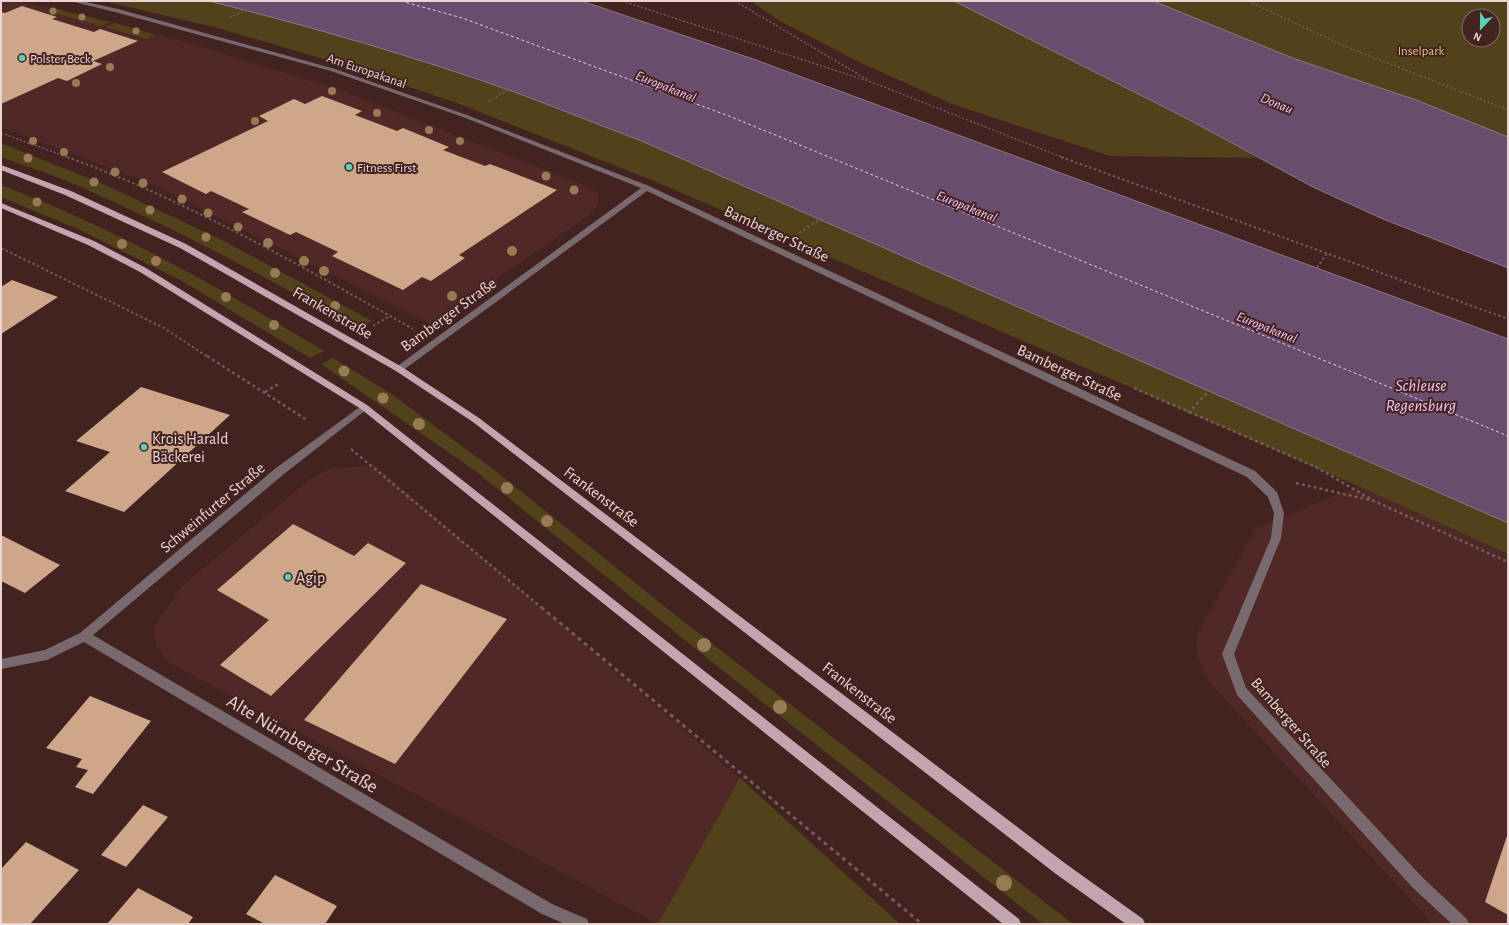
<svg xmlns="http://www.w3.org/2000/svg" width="1509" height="925" font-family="'Alegreya Sans',sans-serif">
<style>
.built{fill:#502926}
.green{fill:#52421b;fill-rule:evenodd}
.water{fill:#694d6c;stroke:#90768b}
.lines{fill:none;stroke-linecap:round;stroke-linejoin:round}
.ferry{stroke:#f2c1f7;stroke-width:1;stroke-dasharray:3 2.5;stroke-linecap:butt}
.building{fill:#cea68a}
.path-far3{stroke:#765a57;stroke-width:1.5;stroke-dasharray:2 2;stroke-linecap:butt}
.path-far2{stroke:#765a57;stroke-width:2;stroke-dasharray:2.5 2.5;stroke-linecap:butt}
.path-far1{stroke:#765a57;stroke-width:2.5;stroke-dasharray:3 3;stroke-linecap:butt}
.path{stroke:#765a57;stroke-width:3;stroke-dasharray:4 4;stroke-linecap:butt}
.minor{fill:#78696e;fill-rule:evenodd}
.major{fill:#c4a4af;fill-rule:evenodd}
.tree{fill:#987b55}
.poi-dot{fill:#5bcebc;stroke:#422320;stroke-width:1.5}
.labels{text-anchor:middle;stroke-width:4;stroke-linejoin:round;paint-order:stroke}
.far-park-label{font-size:13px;fill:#dfc381;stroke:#422320}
.far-poi-label{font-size:13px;fill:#ebd5d3;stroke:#422320;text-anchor:start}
.far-street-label{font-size:13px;fill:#ebd5d3;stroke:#422320}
.far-water-label{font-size:14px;font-style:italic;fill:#f2c1f7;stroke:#422320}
.street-label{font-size:16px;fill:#ebd5d3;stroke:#422320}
.poi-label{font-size:16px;fill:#ebd5d3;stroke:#422320;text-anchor:start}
.water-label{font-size:17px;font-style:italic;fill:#f2c1f7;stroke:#422320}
.near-street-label{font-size:19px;fill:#ebd5d3;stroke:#422320}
</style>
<rect width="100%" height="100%" fill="#422320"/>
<g class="built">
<polygon points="1,1 15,1 47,7 115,23 192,44 337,89 584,185 598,193 599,204 588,216 431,324 150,183 1,127"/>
<polygon points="376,466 740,778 658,924 168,662 156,645 154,627 182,586 310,479 331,468"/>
<polygon points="1358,486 1508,554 1508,924 1431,924 1424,914 1210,683 1197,657 1196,636 1256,528"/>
</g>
<g class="green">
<polygon points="103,1 209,1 293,22 406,56 516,93 644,142 1508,523 1508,554 1358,486 654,181 454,102 340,64 218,28"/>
<polygon points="751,1 954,1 1182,116 1257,158 1110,156 952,104 861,63 780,21"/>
<path d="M1153,1h355v136l-92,-37 -121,-41zM1469,16h24v24h-24z"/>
<polygon points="53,8 109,22 101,26 47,11"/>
<polygon points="115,23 156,35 147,39 106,27"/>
<path d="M1,143l102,41 121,57 148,80 -14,9c-89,-52 -180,-100 -275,-142 -26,-12 -55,-21 -82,-31z"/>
<path d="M1,185c114,43 219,103 323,166l-14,7 -128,-77 -102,-51 -79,-33z"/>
<polygon points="333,358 390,393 493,469 674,614 1073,924 1043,924 727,674 474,470 321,364"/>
<polygon points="740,778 900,924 658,924"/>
</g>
<g class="water">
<path d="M209,1h373l174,59 752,279v184l-864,-381c-42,-16 -84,-33 -127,-49 -101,-36 -204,-66 -308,-92z"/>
<polygon points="954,1 1153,1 1295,59 1416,100 1508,137 1508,268 1383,219 1313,187 1182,116"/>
</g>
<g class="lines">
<polyline class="ferry" points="401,1 462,18 729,116 1508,436"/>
</g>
<g class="building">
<polygon points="22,6 57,17 52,19 94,32 100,29 138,41 93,61 102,64 67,81 58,78 1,104 1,12 5,13"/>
<polygon points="322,96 362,111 355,115 397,131 403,128 449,147 443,150 485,166 490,164 557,190 459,255 465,258 431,281 422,277 403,290 332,256 338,252 296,232 290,235 242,212 249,209 211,191 206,194 162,172 268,121 259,116 294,99 305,104"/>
<polygon points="12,280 58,297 1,334 1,287"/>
<polygon points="141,387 230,415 124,512 65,491 110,452 76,441"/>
<polygon points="293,524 354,556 368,543 406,563 271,696 220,665 269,620 217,590"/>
<polygon points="1,535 60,565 25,593 1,581"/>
<polygon points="421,584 507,619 395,764 304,720"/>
<polygon points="90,696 151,721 93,794 75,787 88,770 76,767 82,759 46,748"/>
<polygon points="143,805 168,817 126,867 101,855"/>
<polygon points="1508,833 1508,915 1485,902"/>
<polygon points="26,842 79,870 30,924 1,924 1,869"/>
<polygon points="275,875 337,906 325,924 265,924 246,914"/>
<polygon points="138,888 193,917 188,924 107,924"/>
</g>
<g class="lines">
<g class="path-far3">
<polyline points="622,1 874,83 1064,158"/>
<polyline points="735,1 868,80"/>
<polyline points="1248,1 1344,46 1508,110"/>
<polyline points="230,17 247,10"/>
<polyline points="489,101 508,90"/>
<polyline points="1,133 70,158"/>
</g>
<g class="path-far2">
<path d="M67,157c121,44 234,109 346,172"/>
<polyline points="1061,157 1508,319"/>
<polyline points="799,233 820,219"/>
<polyline points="1,248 164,328 208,357"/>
<polyline points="1317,268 1327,253"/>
<polyline points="373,326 390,316"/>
</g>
<g class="path-far1">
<polyline points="207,356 307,420"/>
<polyline points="1134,388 1316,467 1374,501"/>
<polyline points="265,392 280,383"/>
<polyline points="1188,413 1208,392"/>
<polyline points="351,449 542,608"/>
<polyline points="1296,483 1374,501 1508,562"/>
</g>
<polyline class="path" points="541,607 922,924"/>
<g class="minor">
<polygon points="70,1 81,1 118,9 335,69 467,115 649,186 1255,471 1277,492 1284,513 1281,538 1234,654 1246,688 1423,878 1467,919 1469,924 1452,924 1413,888 1237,695 1222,654 1271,538 1274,513 1268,497 1247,477 647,191 402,371 396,371 394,369 396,367 641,188 463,117 331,71 115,12"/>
<polygon points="364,404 369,407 367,409 284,474 93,635 552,904 587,919 589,924 565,924 542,914 84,642 47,660 1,669 1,659 45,650 80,633 276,468"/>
</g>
<g class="major">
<polygon points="1,165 71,191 186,244 402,367 479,418 1066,864 1143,919 1145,924 1126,924 1056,874 473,422 396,371 180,248 65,195 1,170"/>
<polygon points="1,203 94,241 146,268 367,405 1019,919 1021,924 1003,924 361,409 140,272 88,245 1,208"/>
</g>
</g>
<g class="tree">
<circle cx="53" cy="11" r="3.5"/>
<circle cx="82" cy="17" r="3.5"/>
<circle cx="136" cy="31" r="3.5"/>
<circle cx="110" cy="67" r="4"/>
<circle cx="76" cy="83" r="4"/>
<circle cx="332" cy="91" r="4"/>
<circle cx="377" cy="113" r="4"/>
<circle cx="255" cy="121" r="4"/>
<circle cx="429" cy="130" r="4"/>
<circle cx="33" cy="141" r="4"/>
<circle cx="460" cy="141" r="4"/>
<circle cx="64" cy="152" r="4"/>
<circle cx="28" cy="158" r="4.5"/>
<circle cx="115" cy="172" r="4.5"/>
<circle cx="546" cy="176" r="4.5"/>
<circle cx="94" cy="182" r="4.5"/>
<circle cx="143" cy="183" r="4.5"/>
<circle cx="574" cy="190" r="4.5"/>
<circle cx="182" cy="199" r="4.5"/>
<circle cx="37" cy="202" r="4.5"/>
<circle cx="150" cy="210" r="4.5"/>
<circle cx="208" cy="213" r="4.5"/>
<circle cx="238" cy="227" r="4.5"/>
<circle cx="206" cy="237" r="4.5"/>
<circle cx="268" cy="243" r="5"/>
<circle cx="122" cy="244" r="5"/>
<circle cx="512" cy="251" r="5"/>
<circle cx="156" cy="261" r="5"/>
<circle cx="304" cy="261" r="5"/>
<circle cx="324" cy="271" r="5"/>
<circle cx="275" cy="273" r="5"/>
<circle cx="452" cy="296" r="5"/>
<circle cx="226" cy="297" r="5"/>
<circle cx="335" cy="306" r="5"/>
<circle cx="274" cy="325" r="5"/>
<circle cx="344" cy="371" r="5.5"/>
<circle cx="383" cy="398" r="5.5"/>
<circle cx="419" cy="424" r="6"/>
<circle cx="507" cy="488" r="6"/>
<circle cx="547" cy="521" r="6"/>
<circle cx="704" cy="645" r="7"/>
<circle cx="780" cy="707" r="7"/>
<circle cx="1004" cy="883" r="8"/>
</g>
<g class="poi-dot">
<circle cx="22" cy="58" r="4"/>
<circle cx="349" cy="167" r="4"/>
<circle cx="144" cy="447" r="4"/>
<circle cx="288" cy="577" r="4"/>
</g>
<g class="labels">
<g class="far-park-label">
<text x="1421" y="55">Inselpark</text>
</g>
<g class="far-poi-label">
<text x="30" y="63">Polster Beck</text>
<text x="357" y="172">Fitness First</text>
</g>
<g class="far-street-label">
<text transform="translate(367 70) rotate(19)" y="5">Am Europakanal</text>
</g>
<g class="far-water-label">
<text transform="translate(666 86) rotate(22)" y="5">Europakanal</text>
<text transform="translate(1277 103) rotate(23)" y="5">Donau</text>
<text transform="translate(967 206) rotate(22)" y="5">Europakanal</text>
<text transform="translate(1267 327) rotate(22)" y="5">Europakanal</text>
</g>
<g class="street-label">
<text transform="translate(777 233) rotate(25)" y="6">Bamberger Straße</text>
<text transform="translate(333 312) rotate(30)" y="6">Frankenstraße</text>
<text transform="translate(448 314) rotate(-36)" y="6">Bamberger Straße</text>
<text transform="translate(1070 372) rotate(25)" y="6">Bamberger Straße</text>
<text transform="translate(602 496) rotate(37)" y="6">Frankenstraße</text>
<text transform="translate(212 507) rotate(-40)" y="6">Schweinfurter Straße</text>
<text transform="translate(860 692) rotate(38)" y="6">Frankenstraße</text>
<text transform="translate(1292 722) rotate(49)" y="6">Bamberger Straße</text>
</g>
<g class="poi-label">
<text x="152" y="444">Krois Harald<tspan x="152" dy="18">Bäckerei</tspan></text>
<text x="296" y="583">Agip</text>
</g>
<g class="water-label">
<text x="1421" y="391">Schleuse<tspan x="1421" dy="20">Regensburg</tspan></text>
</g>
<g class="near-street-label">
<text transform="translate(303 743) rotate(31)" y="7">Alte Nürnberger Straße</text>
</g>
</g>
<rect width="1509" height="925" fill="none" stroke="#ebd5d3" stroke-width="4"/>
<g transform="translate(1481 28) rotate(202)"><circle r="19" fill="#422320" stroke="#866a68"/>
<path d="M0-3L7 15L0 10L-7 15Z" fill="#5bcebc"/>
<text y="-6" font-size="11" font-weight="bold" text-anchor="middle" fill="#ebd5d3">N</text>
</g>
</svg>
